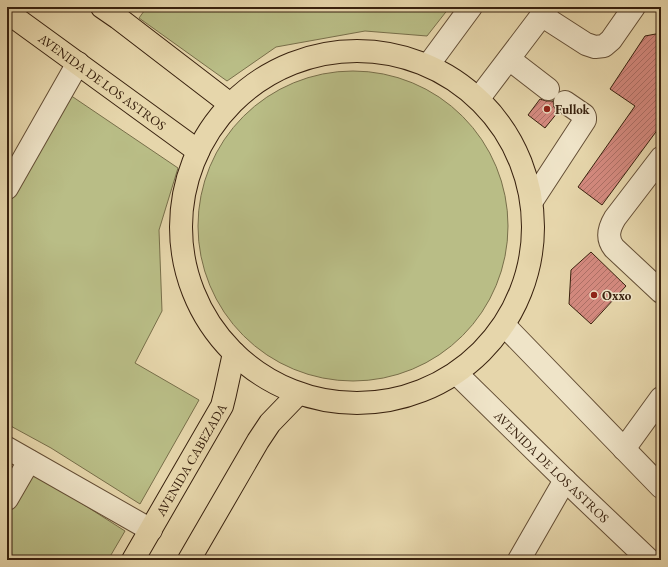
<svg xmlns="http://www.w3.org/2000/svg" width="668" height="567" font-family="'EB Garamond',serif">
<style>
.grass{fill:#b9bd86;stroke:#786f4a}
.building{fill:url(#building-hatch);stroke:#38210e}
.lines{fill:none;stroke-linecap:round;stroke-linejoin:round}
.minor-casing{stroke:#644e35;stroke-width:24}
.major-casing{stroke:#38210e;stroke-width:24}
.minor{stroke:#efe4c8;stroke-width:22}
.major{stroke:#e6d6ab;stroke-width:22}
.poi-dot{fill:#8f2418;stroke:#efe4c8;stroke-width:1.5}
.labels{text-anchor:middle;stroke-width:3;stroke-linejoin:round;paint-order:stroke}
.street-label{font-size:13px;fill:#38210e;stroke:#efe4c8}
.poi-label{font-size:13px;font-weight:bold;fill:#38210e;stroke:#efe4c8;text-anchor:start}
</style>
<defs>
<pattern id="building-hatch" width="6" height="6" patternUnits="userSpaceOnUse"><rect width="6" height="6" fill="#d58a80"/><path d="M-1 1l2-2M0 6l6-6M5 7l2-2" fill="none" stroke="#ae7067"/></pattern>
</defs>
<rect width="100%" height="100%" fill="#e6d6ab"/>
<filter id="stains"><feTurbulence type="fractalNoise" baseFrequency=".005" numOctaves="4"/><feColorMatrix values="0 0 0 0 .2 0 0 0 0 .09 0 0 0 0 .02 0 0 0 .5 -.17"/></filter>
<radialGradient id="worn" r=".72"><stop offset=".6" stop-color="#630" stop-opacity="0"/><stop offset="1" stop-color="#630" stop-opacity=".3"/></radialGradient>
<g class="grass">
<polygon points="147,7 447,7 449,8 427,36 365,31 276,47 227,81 139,18"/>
<circle cx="353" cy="226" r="155"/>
<polygon points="70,95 178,168 159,230 162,311 135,363 199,400 140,504 51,448 7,424 7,207"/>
<polygon points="28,469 125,531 108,560 7,560 7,506"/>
</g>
<g class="building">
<polygon points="661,33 661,125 602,205 578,187 635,106 610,89 645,36"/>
<polygon points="540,99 546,101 553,101 554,107 558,112 545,128 528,115"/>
<polygon points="591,252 626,286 591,324 569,304 571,270"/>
</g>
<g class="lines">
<defs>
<g id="minor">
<polyline points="541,15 586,44 595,47 604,46 611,40 634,7"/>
<polyline points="509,59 548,89"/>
<polyline points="429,64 471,7"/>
<polyline points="479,98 548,7"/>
<path d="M661,158l-46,60c-6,10 -9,20 -1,30l47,44"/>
<polyline points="7,188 78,63"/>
<polyline points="532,201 585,120 585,117 584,115 565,102"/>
<polyline points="504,325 661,487"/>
<path id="s1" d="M456,373l109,107 84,80"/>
<polyline points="7,448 151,530"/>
<polyline points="624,449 661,398"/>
<polyline points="7,499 29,461"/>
<polyline points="519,560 565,480"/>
</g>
<g id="major">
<polyline points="102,7 118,18 230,104"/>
<path id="s2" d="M7,12l191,139"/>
<circle cx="357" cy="227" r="176"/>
<path id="s3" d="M133,560l89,-154 3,-12 9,-41"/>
<polyline points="189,560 258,441 270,423 298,394"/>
</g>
</defs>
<use href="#minor" class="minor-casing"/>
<use href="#major" class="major-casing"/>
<use href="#minor" class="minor"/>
<use href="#major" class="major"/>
</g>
<g class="poi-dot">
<circle cx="547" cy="109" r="4"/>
<circle cx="594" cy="295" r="4"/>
</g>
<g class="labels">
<g class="street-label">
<text dy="5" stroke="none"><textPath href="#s2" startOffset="118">AVENIDA DE LOS ASTROS</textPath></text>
<text dy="5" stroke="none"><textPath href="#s3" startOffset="116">AVENIDA CABEZADA</textPath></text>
<text dy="5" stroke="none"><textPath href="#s1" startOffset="134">AVENIDA DE LOS ASTROS</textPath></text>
</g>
<g class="poi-label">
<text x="555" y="114">Fullok</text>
<text x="602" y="300">Oxxo</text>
</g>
</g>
<rect width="668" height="567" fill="none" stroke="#e6d6ab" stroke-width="24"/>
<rect x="8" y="8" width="652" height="551" fill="none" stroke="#38210e" stroke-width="2"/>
<rect x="12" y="12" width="644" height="543" fill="none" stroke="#38210e"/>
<rect width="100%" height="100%" filter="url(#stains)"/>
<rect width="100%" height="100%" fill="url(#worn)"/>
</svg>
